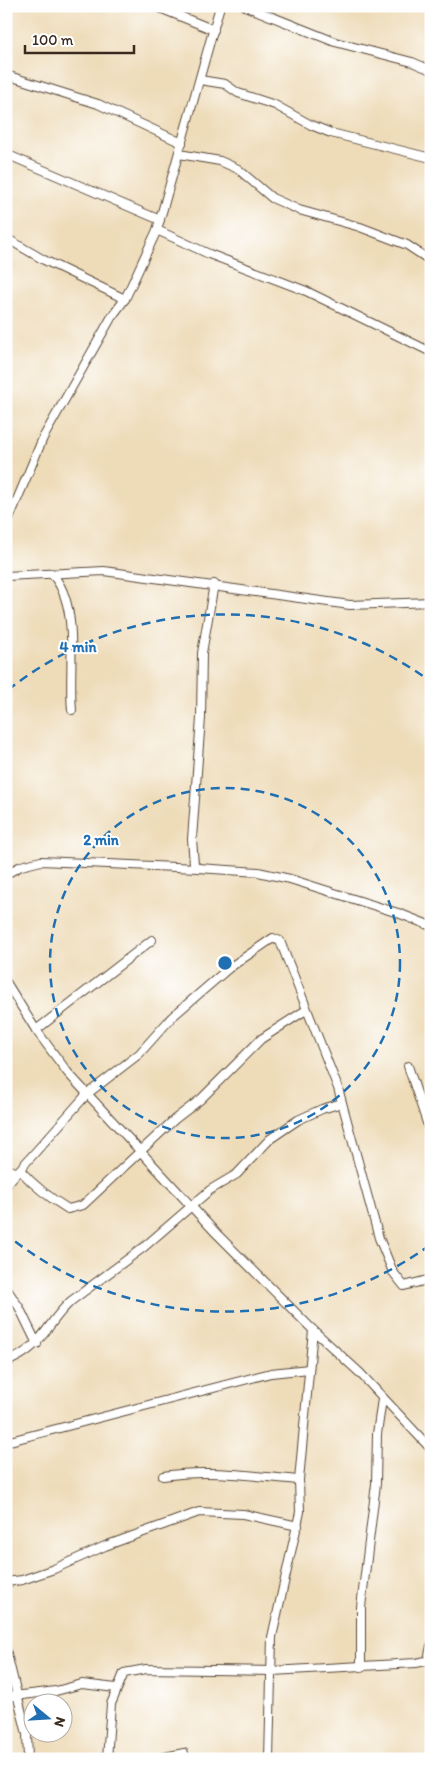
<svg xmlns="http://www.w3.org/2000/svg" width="437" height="1765" font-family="Itim,sans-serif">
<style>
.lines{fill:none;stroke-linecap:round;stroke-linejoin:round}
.minor-casing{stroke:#564535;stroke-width:10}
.minor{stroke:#fff;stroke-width:8}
.ring{fill:none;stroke:#1f6fb2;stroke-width:2.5;stroke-dasharray:9 6}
.centre{fill:#1f6fb2;stroke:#fff;stroke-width:2.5}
.ring-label{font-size:15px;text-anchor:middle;font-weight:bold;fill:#1f6fb2;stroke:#fff;stroke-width:4;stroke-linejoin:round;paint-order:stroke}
</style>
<rect width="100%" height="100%" fill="#fff"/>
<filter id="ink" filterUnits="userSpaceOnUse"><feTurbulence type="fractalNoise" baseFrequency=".02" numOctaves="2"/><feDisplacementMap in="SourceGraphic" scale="10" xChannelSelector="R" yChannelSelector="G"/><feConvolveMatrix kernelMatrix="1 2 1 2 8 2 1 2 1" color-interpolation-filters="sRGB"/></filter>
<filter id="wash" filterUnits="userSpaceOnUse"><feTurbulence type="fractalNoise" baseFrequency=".0096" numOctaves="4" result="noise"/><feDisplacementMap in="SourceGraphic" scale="20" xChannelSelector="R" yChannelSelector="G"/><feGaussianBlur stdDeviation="1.12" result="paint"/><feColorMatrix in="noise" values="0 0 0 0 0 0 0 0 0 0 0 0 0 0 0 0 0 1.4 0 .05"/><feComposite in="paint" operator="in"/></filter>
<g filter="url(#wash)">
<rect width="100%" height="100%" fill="#eedcb9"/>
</g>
<g filter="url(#ink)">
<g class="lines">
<defs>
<g id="minor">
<polyline points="155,6 214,30"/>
<polyline points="245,6 335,42 412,62 431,70"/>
<polyline points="6,75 98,104 182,143"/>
<polyline points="200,80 225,84 238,93 275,105 311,125 331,133 431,158"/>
<polyline points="6,154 160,220"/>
<polyline points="179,154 220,161 238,169 272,198 299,210 360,227 407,245 431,261"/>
<polyline points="157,230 209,254 306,291 431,352"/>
<polyline points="6,238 44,260 125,299"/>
<polyline points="6,526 43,438 111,318 125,299 157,230 220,6"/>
<path d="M51,573c30,31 17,97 21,137"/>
<polyline points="6,576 104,571 350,605 431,602"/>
<polyline points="214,584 202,653 201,718 192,839 194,864 198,868 258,872 290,879 398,913 431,926"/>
<polyline points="6,874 21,866 41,861 198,868"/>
<polyline points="6,982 36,1030 68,1073 216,1233 313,1330 360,1373 431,1449"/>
<polyline points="36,1030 152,940"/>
<polyline points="408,1066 431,1135"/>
<path d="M6,1169l9,3 6,-1c14,16 29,27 47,38l15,-4 92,-86 26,-20 60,-60 45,-29"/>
<polyline points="6,1185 87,1094 139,1054 172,1017 229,968 273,938 280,941 338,1088 379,1238 393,1272 404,1286 431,1279"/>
<polyline points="6,1288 19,1307 37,1344"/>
<path d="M6,1362c37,-14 39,-37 65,-61l73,-54 66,-57 27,-16 33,-35 28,-19 24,-11 20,-6"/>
<polyline points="6,1442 271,1373 309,1369"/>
<path d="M163,1476c46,-7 91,0 136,4"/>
<polyline points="6,1582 22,1580 54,1569 105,1546 199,1512 243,1514 298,1526"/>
<polyline points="6,1650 27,1734 28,1759"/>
<polyline points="428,1660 431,1646"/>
<polyline points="361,1667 361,1607 376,1484 377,1434 382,1399"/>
<polyline points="6,1697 56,1691 82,1684 116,1688"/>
<polyline points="107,1759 111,1704 124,1673 146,1669 272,1671 416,1663 431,1660"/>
<polyline points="155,1759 184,1753"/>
<polyline points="269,1759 272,1637 300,1512 299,1480 313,1330"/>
</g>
</defs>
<use href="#minor" class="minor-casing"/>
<use href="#minor" class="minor"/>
</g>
</g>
<g class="ring">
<circle cx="225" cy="963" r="175"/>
<path d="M430 1245A349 349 0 0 1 8 1236M8 690A349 349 0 0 1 430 681"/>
</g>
<circle cx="225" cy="963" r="8" class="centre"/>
<g class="ring-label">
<text x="78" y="652">4 min</text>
<text x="101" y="845">2 min</text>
</g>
<rect width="437" height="1765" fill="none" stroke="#fff" stroke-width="25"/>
<g transform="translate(48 1718) rotate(108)"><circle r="24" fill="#ffffff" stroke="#b1aaa5"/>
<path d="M0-4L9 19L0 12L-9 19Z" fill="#1f6fb2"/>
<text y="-8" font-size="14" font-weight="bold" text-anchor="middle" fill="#3b2a1e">N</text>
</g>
<path d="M25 45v8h109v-8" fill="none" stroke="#3b2a1e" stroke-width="2.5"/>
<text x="32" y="45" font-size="15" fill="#3b2a1e" stroke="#ffffff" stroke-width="4" paint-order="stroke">100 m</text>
</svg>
